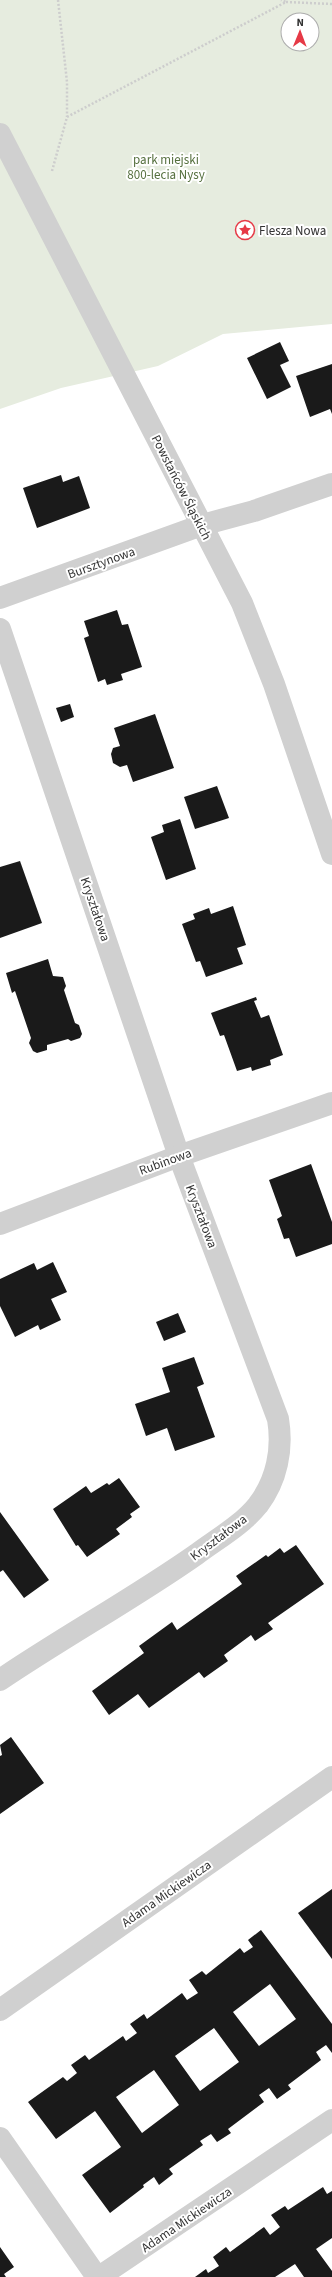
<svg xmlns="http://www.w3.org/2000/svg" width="332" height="2277" font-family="'Source Sans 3',sans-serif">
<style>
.green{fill:#e6ecdf;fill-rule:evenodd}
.building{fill:#1a1a1a;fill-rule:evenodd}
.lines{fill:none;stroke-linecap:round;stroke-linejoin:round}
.path{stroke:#cdcdcd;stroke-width:2.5;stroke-dasharray:2 2;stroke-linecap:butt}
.minor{stroke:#d0d0d0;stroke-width:22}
.tertiary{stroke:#d0d0d0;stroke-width:22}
.labels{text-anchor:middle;stroke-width:4;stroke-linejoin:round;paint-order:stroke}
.park-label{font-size:13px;fill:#56703f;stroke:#fff}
.poi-label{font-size:13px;fill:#333;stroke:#fff;text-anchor:start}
.street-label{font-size:13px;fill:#333;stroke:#fff}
</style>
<rect width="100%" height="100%" fill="#fff"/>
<path class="green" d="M0,0h332v324l-109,10 -65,32 -97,22 -61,21zM288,20h24v24h-24z"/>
<g class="building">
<polygon points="280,342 289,361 280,365 291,387 267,399 247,358"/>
<polygon points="332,364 332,414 330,409 310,417 296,376"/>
<polygon points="61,475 63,482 79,476 90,508 37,528 23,488"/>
<polygon points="117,610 122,625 128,624 142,667 121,674 123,680 107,685 105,679 98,682 84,638 89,636 84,621"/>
<polygon points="70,704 74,717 61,722 56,708"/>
<polygon points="155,714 174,768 133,782 127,765 120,767 113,763 111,754 113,748 120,746 114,728"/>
<polygon points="217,786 229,818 195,829 184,797"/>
<polygon points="180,819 196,869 166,880 151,837 164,832 162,825"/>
<polygon points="20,861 42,923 0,938 0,867"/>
<polygon points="233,906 246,945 237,948 243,964 206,977 200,961 196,962 182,924 195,919 193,914 209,908 211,914"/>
<polygon points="48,959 53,976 63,977 66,986 64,990 75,1023 79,1025 82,1034 80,1038 71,1041 68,1039 47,1045 47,1050 37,1053 33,1051 29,1043 31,1038 15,991 12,993 6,973"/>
<polygon points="256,997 257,1000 254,1001 261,1018 269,1015 283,1055 270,1060 271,1065 252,1071 251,1067 237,1071 224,1035 220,1036 211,1013"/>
<polygon points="311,1164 332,1222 332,1244 296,1257 289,1238 284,1239 277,1219 282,1216 269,1180"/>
<polygon points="53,1262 67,1292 51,1299 61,1320 40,1330 38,1325 15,1337 0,1306 0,1279 34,1263 37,1270"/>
<polygon points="178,1313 186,1332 164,1341 156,1322"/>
<polygon points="194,1357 204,1384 197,1387 215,1437 175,1451 167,1428 146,1436 135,1404 170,1392 162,1368"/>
<polygon points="119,1478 140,1507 130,1514 132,1517 116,1529 120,1534 87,1557 78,1545 76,1546 53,1509 86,1486 91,1493 107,1483 109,1485"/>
<polygon points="0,1512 49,1580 24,1598 3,1570 0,1572"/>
<polygon points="296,1545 324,1584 268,1623 273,1629 255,1641 251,1635 224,1655 228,1661 204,1678 199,1672 149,1708 138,1694 109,1715 92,1691 144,1653 139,1646 172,1622 177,1630 208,1608 242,1584 236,1576 266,1555 268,1557 280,1548 284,1553"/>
<polygon points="11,1737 44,1783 0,1814 0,1756 2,1755 0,1745"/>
<polygon points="332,1889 332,1959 298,1913"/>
<path d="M261,1930l71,94v29l-6,-8 -10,7 5,8 -33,25 3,4 -14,10 -8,-11 -10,7 5,7 -36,27 3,4 -14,9 -6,-8 -11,7 3,4 -34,24 4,5 -14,11 -5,-8 -11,8 1,2 -34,26 -28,-38 39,-28 -26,-36 -39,28 -28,-37 35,-25 4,4 10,-8 -6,-8 14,-10 4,5 34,-24 3,5 11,-8 -7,-9 14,-10 3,5 35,-26 5,7 11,-7 -9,-13 13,-9 4,4 34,-27 4,5 9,-6 -5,-7zM270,1984l26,35 -37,27 -26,-34zM214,2028l25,34 -39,29 -25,-35zM154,2070l25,35 -37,28 -26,-36z"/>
<polygon points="323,2187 327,2194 332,2191 332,2238 316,2249 332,2271 332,2277 304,2277 295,2264 275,2277 195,2277 206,2269 208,2273 219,2266 213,2257 226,2247 230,2252 264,2227 270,2235 280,2227 271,2215 285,2206 288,2210"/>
<polygon points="0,2247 14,2267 4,2274 6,2277 0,2277"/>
</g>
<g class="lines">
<g class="path">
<polyline points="58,0 67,82 67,117"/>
<polyline points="286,2 332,4"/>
<polyline points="52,171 67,117 286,2 281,0"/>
</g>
<g class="minor">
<polyline points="0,134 242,603 274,684 332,854"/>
<polyline points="0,598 202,525 254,511 332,484"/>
<path d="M0,629l179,527 99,263c5,30 -1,61 -20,86 -16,20 -41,34 -61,49 -64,45 -132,82 -197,126"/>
<polyline points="0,1224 179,1156 332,1103"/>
<polyline points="0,2138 97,2277"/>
<polyline points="99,2277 332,2120"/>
</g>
<polyline class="tertiary" points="0,2010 332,1777"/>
</g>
<defs>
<symbol id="sight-ring" viewBox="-11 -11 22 22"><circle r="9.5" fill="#fff" stroke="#e63946" stroke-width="1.5"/><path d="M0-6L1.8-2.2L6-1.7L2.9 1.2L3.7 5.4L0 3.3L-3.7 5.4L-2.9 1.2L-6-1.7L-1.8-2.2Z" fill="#e63946"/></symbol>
</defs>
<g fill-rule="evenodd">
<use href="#sight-ring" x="234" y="219" width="22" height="22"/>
</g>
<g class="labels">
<g class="park-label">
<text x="166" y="164">park miejski<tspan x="166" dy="15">800-lecia Nysy</tspan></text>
</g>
<g class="poi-label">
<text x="259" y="235">Flesza Nowa</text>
</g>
<g class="street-label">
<text transform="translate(182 487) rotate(63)" y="5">Powstańców Śląskich</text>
<text transform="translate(101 562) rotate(-20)" y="5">Bursztynowa</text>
<text transform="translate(96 909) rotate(71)" y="5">Kryształowa</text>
<text transform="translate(165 1161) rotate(-20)" y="5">Rubinowa</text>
<text transform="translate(202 1216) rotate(69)" y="5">Kryształowa</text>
<text transform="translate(218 1537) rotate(-37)" y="5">Kryształowa</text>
<text transform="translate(166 1893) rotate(-35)" y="5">Adama Mickiewicza</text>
<text transform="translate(186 2219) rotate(-34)" y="5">Adama Mickiewicza</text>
</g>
</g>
<g transform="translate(300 32) rotate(1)"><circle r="19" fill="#ffffff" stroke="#adadad"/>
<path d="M0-3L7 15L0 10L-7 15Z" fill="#e63946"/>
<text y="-6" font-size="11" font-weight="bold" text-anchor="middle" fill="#333333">N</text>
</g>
</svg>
